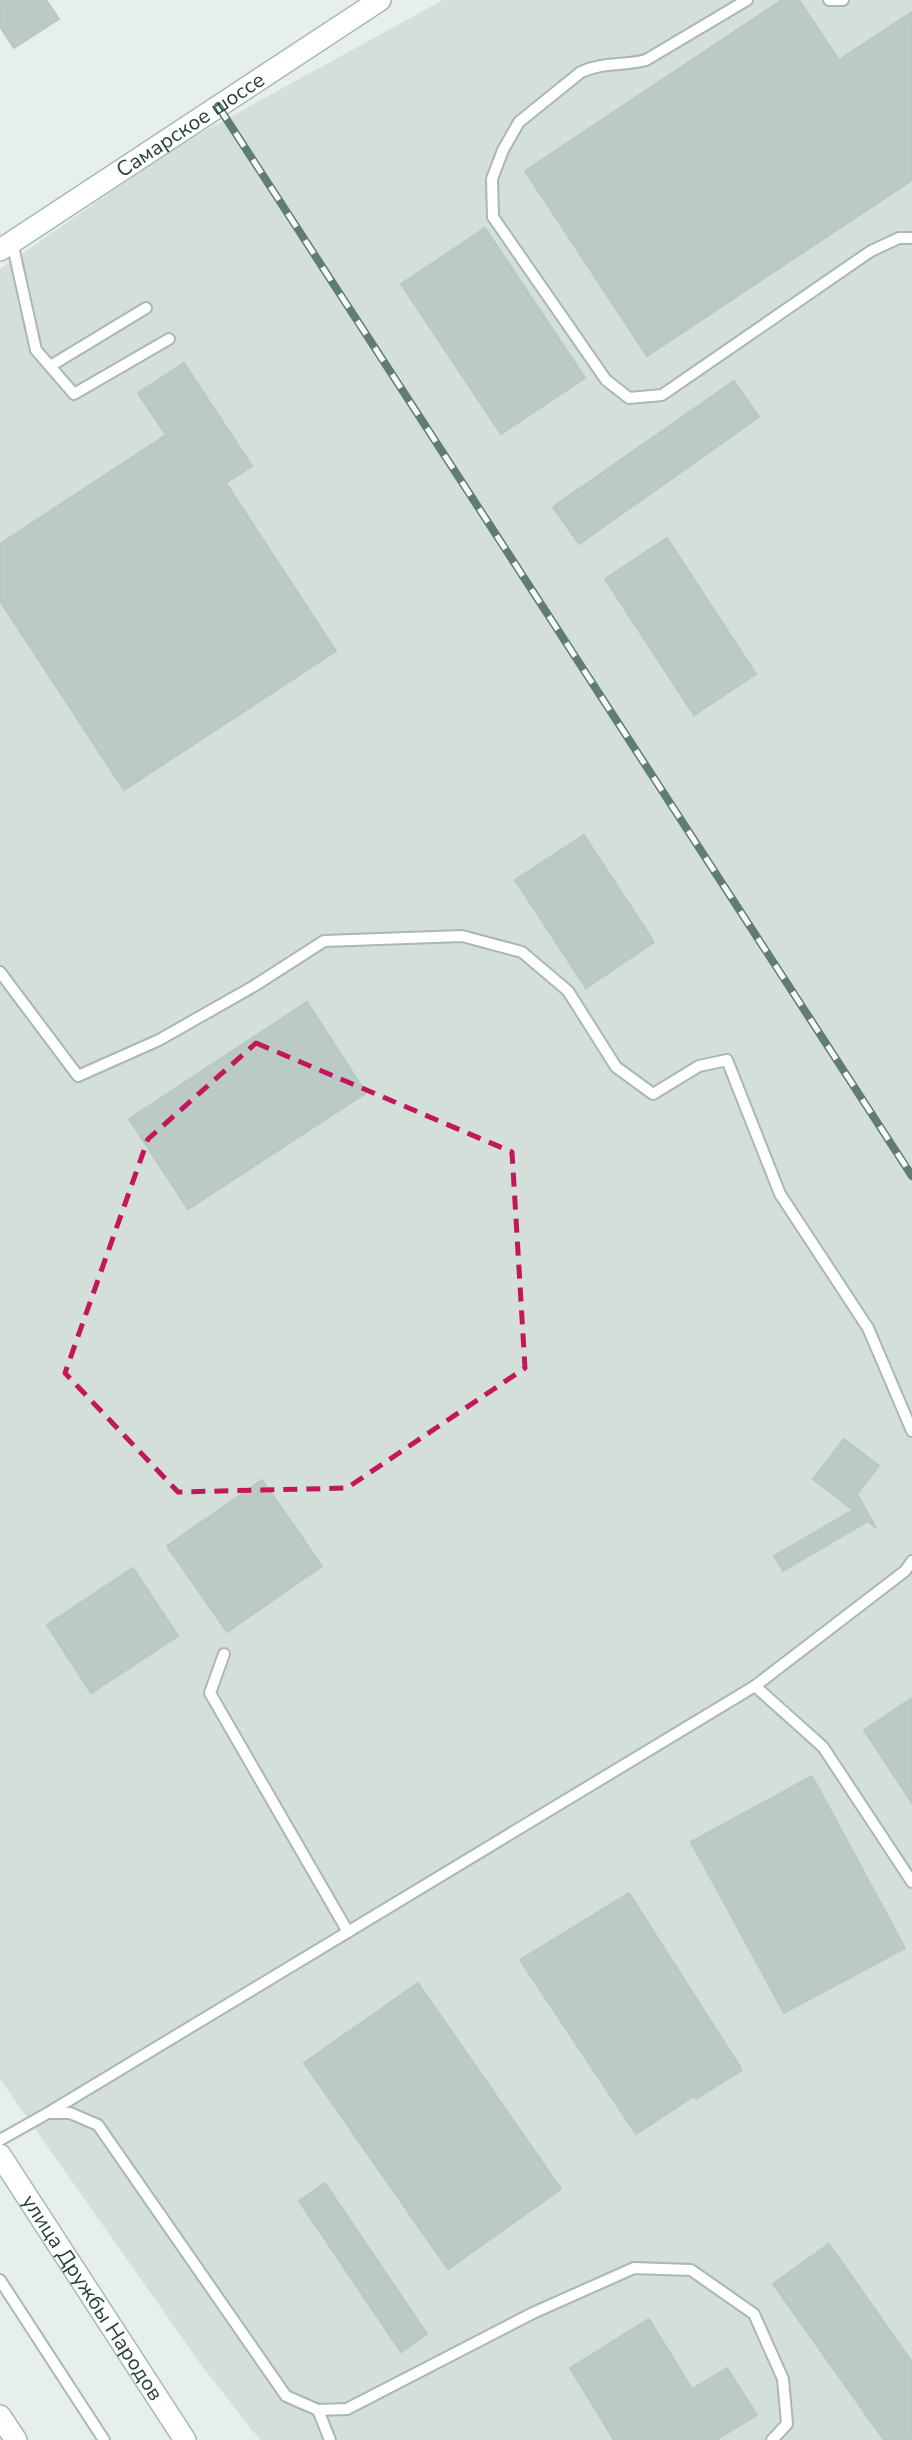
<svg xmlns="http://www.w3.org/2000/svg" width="912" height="2440" font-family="'Nunito Sans',sans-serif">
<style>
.built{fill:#d4dfda}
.building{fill:#bbcac4;stroke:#b8c9c2;stroke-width:2}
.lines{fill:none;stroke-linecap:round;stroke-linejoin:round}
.lane-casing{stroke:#a8b8b2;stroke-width:14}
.street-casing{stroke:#a8b8b2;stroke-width:24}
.secondary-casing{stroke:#a4bbb3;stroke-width:24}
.lane{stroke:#fff;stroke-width:10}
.street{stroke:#fff;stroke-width:21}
.secondary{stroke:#fff;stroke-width:21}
.rail-casing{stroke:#5f7d75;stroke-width:8}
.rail{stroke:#f7fbf9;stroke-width:5;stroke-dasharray:16;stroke-linecap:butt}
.marked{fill:none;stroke:#c2185b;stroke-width:5;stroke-dasharray:14 9;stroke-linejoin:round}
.labels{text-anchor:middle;stroke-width:5;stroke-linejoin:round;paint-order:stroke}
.street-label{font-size:21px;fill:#24423a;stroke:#f7fbf9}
</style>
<rect width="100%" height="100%" fill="#e6efeb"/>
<polygon class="built" points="443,0 912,0 912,2440 260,2440 202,2366 0,2079 0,269 179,145"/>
<g class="building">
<polygon points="0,0 46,0 59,19 14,48 0,27"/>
<polygon points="782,0 799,0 839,60 912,12 912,180 647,356 525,171"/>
<polygon points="485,228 585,378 501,434 401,284"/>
<polygon points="184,363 252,466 226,483 336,651 124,790 0,601 0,544 166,435 138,393"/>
<polygon points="734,381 759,417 579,544 553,507"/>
<polygon points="667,538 756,674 694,715 605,579"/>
<polygon points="584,835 654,942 586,988 515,880"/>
<polygon points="307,1002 366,1093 188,1209 129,1119"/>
<polygon points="844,1439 879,1466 857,1494 876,1528 868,1521 783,1571 774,1556 853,1510 813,1479"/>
<polygon points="262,1480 322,1566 227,1632 167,1546"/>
<polygon points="133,1568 178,1636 91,1693 47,1625"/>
<polygon points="912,1698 912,1803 864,1730"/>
<polygon points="812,1776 905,1948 784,2013 691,1842"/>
<polygon points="629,1893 742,2070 696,2099 694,2096 636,2134 520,1960"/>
<polygon points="418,1983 561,2189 448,2269 304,2063"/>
<polygon points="325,2183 427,2334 401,2352 299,2201"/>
<polygon points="829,2244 912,2362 912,2440 884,2440 773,2284"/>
<polygon points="649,2319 692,2389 727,2368 757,2415 716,2440 614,2440 570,2368"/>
</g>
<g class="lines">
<defs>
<g id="lane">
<path d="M747,0l-101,60c-22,6 -44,2 -65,12l-62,50 -16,28 -11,29 1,38 113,163 23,18 33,-3 209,-144 28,-13h13"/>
<polyline points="829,0 843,0"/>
<polyline points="12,242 36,350 74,394 169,339"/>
<polyline points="52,365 146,308"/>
<polyline points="0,972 78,1076 159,1040 254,986 324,941 462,936 522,952 568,991 616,1067 653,1094 699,1066 727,1060 780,1194 868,1328 912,1431"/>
<polyline points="224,1654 210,1693 348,1932"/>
<polyline points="755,1686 905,1571 912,1561"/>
<polyline points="51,2113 70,2113 98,2125 286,2396 318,2410 347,2409 533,2313 634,2268 691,2270 754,2314 783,2379 787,2424 772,2440"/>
<polyline points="0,2140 48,2113 755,1686 823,1747 912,1882"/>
<polyline points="0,2280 104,2440"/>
<polyline points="318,2410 330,2440"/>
</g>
<polyline id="street" points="0,2416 16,2440"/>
<g id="secondary">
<path id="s1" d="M0,250l380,-250"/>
<path id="s2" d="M0,2155l185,285"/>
</g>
</defs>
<use href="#lane" class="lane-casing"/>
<use href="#street" class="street-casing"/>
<use href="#secondary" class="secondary-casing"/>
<use href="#lane" class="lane"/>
<use href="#street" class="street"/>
<use href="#secondary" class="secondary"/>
<defs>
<polyline id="rail" points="218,106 912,1176"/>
</defs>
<use href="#rail" class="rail-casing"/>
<use href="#rail" class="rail"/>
</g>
<path class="marked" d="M256,1043l256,109 13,216 -178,120 -169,4 -113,-119 83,-234z"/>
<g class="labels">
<g class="street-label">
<text dy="7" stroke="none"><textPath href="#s1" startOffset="228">Самарское шоссе</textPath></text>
<text dy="7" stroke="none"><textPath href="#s2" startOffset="170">улица Дружбы Народов</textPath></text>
</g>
</g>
</svg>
